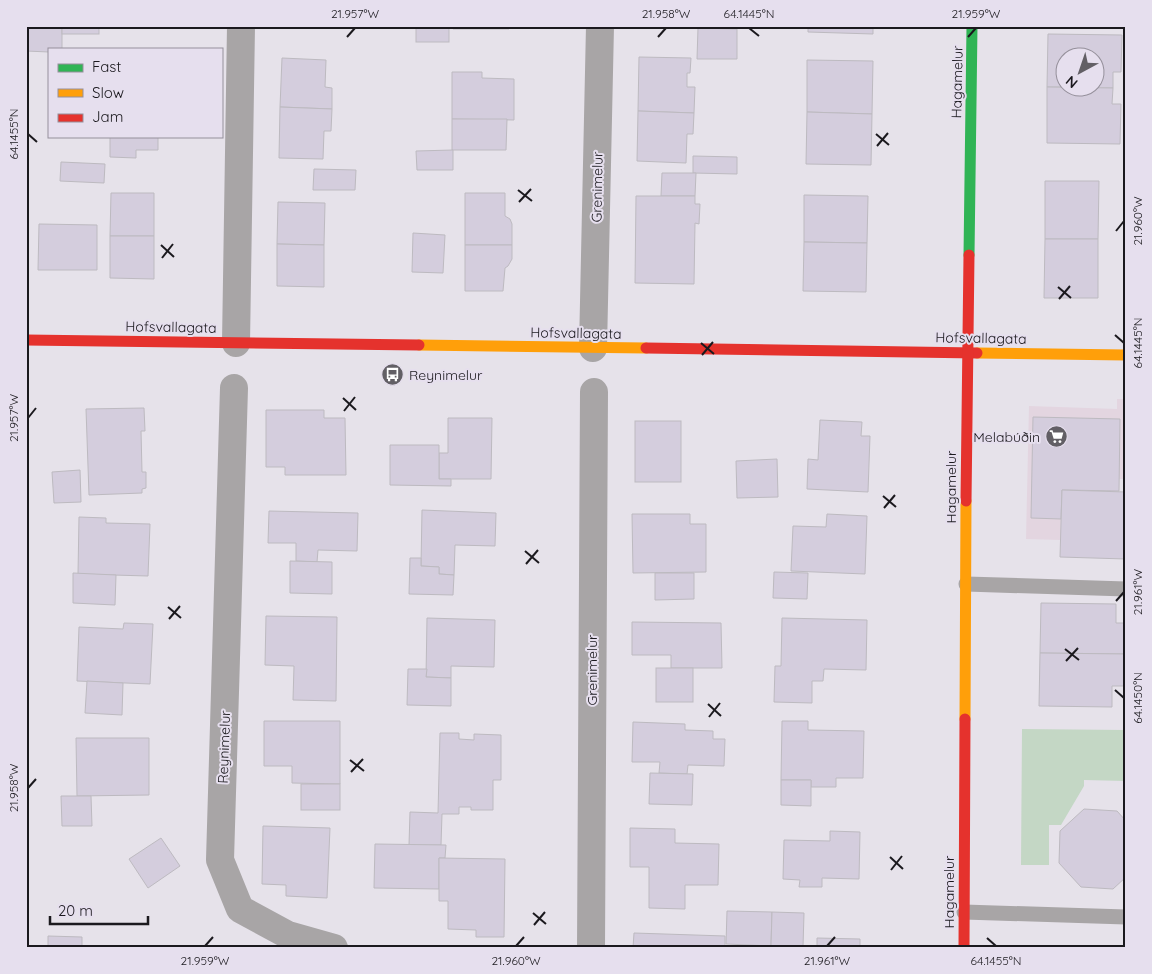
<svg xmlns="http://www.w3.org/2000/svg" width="1152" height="974" font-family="Quicksand,sans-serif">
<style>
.commercial{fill:#e3d5e0}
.grass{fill:#c4d7c5}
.building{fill:#d4cddd;stroke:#bdbac0}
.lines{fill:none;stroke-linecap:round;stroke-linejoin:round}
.lane{stroke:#a8a5a6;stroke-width:15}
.street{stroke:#a8a5a6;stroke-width:28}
.fast{stroke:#30b455;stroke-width:11}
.slow{stroke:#ff9f0a;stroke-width:11}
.jam{stroke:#e5322d;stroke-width:11}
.ticks{fill:none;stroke:#1b191e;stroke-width:2}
.labels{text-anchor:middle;stroke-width:4;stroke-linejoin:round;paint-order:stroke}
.street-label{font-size:14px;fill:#1b191e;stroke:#e6dfee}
.poi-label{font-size:14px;fill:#1b191e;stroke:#e6dfee;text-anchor:start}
.neatline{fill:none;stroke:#1b191e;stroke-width:2}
.ticks-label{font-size:12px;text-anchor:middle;fill:#1b191e}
</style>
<rect width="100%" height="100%" fill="#e6e2ea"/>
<polygon class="commercial" points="1117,399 1126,399 1126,479 1119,479 1119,491 1062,490 1061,540 1026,539 1029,406 1117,409"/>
<polygon class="grass" points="1022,729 1126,730 1126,781 1084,780 1084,786 1061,825 1049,825 1049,865 1021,865"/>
<g class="building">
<polygon points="26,26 62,26 62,49 49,49 49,52 26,51"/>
<rect x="62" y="26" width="37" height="8"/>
<rect x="282" y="26" width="50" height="1"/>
<rect x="416" y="26" width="33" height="16"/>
<polygon points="453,26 511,26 509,29 453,29"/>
<polygon points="639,26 698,26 698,28 639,27"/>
<polygon points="808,26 873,26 873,34 808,32"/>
<polygon points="698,28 737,29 737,59 697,59"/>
<polygon points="1048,34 1122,35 1121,72 1113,72 1113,88 1074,88 1094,88 1094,58 1064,58 1064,87 1047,87"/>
<polygon points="639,57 691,58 690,73 687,73 687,87 695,87 694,113 638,111"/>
<polygon points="282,58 326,60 325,87 332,88 332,109 280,107"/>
<polygon points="807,60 873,61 872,114 807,112"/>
<polygon points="452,72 482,72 482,78 514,79 514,120 452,119"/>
<polygon points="1047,87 1113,88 1112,104 1121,104 1120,144 1047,143"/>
<polygon points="280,107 332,109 331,131 324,131 323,159 279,158"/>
<polygon points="638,111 694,113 693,134 687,134 686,163 637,161"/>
<polygon points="807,112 872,114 871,165 806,164"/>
<polygon points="452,119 507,119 506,150 452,150"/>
<polygon points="110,136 158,136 158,150 136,150 136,158 110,157"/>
<polygon points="453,150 453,170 417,170 416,151"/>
<polygon points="693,156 737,157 737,174 693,173"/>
<polygon points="61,162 105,164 104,183 60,181"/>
<polygon points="314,169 356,170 355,190 313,190"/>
<polygon points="662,173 696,173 695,196 661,196"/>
<polygon points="1045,181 1099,181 1098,239 1045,239"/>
<polygon points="111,193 154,193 154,236 110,236"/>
<polygon points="465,193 505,193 505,216 510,219 512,224 512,245 465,245"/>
<polygon points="804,195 868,196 867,243 804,242"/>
<polygon points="636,196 695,196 695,204 700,204 699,224 695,223 694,284 635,283"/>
<polygon points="278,202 325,203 324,245 277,244"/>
<polygon points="39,224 97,225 97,270 38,270"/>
<polygon points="413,233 445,235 443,273 412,272"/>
<polygon points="110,236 154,236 154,279 110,278"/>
<polygon points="1045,239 1098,239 1098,298 1044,298"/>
<polygon points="804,242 867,243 866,292 803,291"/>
<polygon points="277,244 324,245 324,287 277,286"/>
<polygon points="465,245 512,245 512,259 508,266 505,268 503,291 465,291"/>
<polygon points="144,408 145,431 141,431 142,472 146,472 146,488 142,489 142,493 89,495 86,409"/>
<polygon points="266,410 324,410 324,418 345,418 346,475 285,475 285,467 266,467"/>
<polygon points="1033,417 1120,419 1119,491 1062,490 1061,519 1031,518"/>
<polygon points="448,418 492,418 491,479 439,479 439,453 448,453"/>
<polygon points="820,420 862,422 861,436 870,436 868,492 807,489 808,459 818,460"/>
<rect x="635" y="421" width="46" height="61"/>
<polygon points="390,445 439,445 439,479 451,479 451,486 390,485"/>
<polygon points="777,459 778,497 737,498 736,461"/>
<polygon points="80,470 81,502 54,503 52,472"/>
<polygon points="1062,490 1126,492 1126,559 1060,557"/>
<polygon points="422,510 496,513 495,546 455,545 454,575 439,574 439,567 421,566"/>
<polygon points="269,511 358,513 357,551 318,550 317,562 296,561 296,543 268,543"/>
<polygon points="632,514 690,514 690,524 706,524 706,572 633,573"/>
<polygon points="827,514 867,516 865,574 791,571 793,526 826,527"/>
<polygon points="79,517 106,518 106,523 150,524 148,576 78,574"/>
<polygon points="410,558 421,558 421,566 439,567 439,574 454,575 453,595 409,594"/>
<polygon points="290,561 332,562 332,594 290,593"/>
<polygon points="774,572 808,573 807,599 773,598"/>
<polygon points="73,573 116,575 115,605 73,603"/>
<polygon points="655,573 694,573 694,599 655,600"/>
<polygon points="1041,603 1116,604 1116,623 1126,623 1126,654 1040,653"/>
<polygon points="266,616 337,617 336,701 293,700 294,666 265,665"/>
<polygon points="427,618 495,620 494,667 451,666 451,678 426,677"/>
<polygon points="782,618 867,620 866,670 824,669 823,681 812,681 812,703 774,702 775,666 781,666"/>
<polygon points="632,622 721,623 722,668 671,668 671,655 632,655"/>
<polygon points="124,623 153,624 150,684 77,681 79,627 123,629"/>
<polygon points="1040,653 1126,654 1126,686 1112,686 1112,707 1039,706"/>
<rect x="656" y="668" width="37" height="34"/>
<polygon points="408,669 427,669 426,677 451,678 451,706 407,705"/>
<polygon points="87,681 123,683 122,715 85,713"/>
<polygon points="264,721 340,721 340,784 292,783 292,766 264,766"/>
<polygon points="782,721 808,721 808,730 864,731 863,778 836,778 836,787 811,787 811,780 781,780"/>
<polygon points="633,722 685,724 685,730 713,731 713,739 725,739 724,766 688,765 687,774 659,773 660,762 632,762"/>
<polygon points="440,733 459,733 459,739 474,740 474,734 501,735 501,780 493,780 493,810 471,810 471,807 459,807 459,814 442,814 441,845 409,845 410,812 438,813"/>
<polygon points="76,738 149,738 149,795 77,796"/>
<polygon points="650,773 693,774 692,805 649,804"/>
<polygon points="781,780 811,780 811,806 781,805"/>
<rect x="301" y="784" width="39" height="26"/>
<polygon points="61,796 91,796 92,826 62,826"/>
<polygon points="1084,809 1117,811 1126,821 1126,877 1113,889 1081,887 1059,863 1060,831"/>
<polygon points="263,826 330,828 327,898 286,896 286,885 262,884"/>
<polygon points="630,828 675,829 675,843 719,844 718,885 685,885 685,909 649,908 649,867 630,867"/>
<polygon points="830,831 860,832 859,879 822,878 822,887 799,887 800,880 783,879 784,840 830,841"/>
<polygon points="161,838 180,866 148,888 129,859"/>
<polygon points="375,844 446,845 445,858 439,858 439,889 374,888"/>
<polygon points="439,858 505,859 504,937 476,937 476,930 448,929 448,901 439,901"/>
<polygon points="727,911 772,912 771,946 726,944"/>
<polygon points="772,912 804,913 803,947 771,946"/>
<polygon points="634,933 725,936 725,948 633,948"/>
<polygon points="48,936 82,937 82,948 48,948"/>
<polygon points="817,938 860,939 860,948 817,948"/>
</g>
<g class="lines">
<g class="lane">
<polyline points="966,584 1126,589"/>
<polyline points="964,912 1126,917"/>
</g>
<g class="street">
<polyline points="236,343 241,26"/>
<polyline points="593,348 600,26"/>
<polyline points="234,388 220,860 240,909 288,935 334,948"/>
<polyline points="591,948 594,392"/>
</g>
<polyline class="fast" points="969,255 972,26"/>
<g class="slow">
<polyline points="419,345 646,348"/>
<polyline points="977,353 1126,355"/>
<polyline points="965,719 966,501"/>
</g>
<g class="jam">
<polyline points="26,340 419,345"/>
<polyline points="646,348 977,353"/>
<polyline points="966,501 969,255"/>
<polyline points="964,948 965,719"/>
</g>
</g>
<path class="ticks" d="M749,28l10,8M347,37l8,-9M658,37l8,-9M968,37l8,-9M28,134l9,8M876,134l13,11M877,146l11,-13M518,190l14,11M519,202l12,-13M1116,231l8,-10M161,245l13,12M162,258l11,-14M1058,287l13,11M1059,299l11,-13M1115,335l9,8M701,343l13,11M702,355l11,-13M343,398l13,12M344,411l11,-14M28,418l8,-10M883,496l13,11M884,508l11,-13M525,551l14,12M526,564l12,-14M1116,601l8,-9M168,607l13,11M169,619l11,-13M1065,649l14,11M1066,661l12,-13M1115,690l9,8M708,704l13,12M709,717l11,-14M350,760l14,11M351,772l12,-13M28,788l8,-9M890,857l13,12M891,870l11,-14M533,913l13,11M534,925l11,-13M987,938l9,8M205,946l8,-9M516,946l8,-9M827,946l8,-9"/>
<defs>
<symbol id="bus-disc" viewBox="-11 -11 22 22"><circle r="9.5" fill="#625f65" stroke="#e6dfee"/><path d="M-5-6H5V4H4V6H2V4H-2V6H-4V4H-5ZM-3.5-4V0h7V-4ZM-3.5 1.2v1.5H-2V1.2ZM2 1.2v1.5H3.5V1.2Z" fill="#fff"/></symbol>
<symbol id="supermarket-disc" viewBox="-11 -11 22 22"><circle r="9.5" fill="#625f65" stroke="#e6dfee"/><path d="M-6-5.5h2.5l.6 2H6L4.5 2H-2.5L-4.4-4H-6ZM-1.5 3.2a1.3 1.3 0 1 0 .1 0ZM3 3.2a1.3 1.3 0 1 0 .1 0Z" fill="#fff"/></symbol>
</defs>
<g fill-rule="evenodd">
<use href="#bus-disc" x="380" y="362" width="25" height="25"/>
<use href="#supermarket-disc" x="1044" y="424" width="25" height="25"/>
</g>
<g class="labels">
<g class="street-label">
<text transform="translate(957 82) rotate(-89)" y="5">Hagamelur</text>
<text transform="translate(597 187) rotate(-89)" y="5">Grenimelur</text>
<text transform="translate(171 327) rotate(1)" y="5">Hofsvallagata</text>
<text transform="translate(576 333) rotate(1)" y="5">Hofsvallagata</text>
<text transform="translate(981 338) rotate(1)" y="5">Hofsvallagata</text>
<text transform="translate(951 487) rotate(-90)" y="5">Hagamelur</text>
<text transform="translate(592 670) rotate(-90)" y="5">Grenimelur</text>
<text transform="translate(224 747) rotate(-88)" y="5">Reynimelur</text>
<text transform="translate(949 892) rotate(-90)" y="5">Hagamelur</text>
</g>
<g class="poi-label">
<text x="409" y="380">Reynimelur</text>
<text x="1040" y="442" text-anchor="end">Melabúðin</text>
</g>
</g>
<rect width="1152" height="974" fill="none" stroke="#e6dfee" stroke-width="55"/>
<rect x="48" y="48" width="175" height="90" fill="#e6dfee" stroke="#95909b"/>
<rect x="58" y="64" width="25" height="8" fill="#30b455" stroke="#95909b"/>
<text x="92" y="72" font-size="15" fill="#1b191e">Fast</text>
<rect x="58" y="89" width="25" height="8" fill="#ff9f0a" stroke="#95909b"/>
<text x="92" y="98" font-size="15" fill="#1b191e">Slow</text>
<rect x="58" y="114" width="25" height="8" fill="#e5322d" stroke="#95909b"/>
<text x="92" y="122" font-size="15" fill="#1b191e">Jam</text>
<g transform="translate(1080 72) rotate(220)"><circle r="24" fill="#e6dfee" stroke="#95909b"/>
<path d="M0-4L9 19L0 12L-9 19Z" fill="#625f65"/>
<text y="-8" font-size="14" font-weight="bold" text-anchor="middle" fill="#1b191e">N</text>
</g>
<path d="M50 916v8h98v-8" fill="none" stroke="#1b191e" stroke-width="2.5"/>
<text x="58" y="916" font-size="15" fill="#1b191e" stroke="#e6dfee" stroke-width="4" paint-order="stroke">20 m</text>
<rect x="28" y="28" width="1096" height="918" class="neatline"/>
<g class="ticks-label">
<text x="355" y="18">21.957°W</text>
<text x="666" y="18">21.958°W</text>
<text x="749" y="18">64.1445°N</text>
<text x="976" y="18">21.959°W</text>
<text transform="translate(14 134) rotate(-90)" y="4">64.1455°N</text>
<text transform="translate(1138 221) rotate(-90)" y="4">21.960°W</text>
<text transform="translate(1138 343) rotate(-90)" y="4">64.1445°N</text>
<text transform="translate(14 418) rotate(-90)" y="4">21.957°W</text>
<text transform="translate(1138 592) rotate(-90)" y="4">21.961°W</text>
<text transform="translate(1138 698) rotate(-90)" y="4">64.1450°N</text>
<text transform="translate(14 788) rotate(-90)" y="4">21.958°W</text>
<text x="205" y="965">21.959°W</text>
<text x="516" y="965">21.960°W</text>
<text x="827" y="965">21.961°W</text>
<text x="996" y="965">64.1455°N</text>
</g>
</svg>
